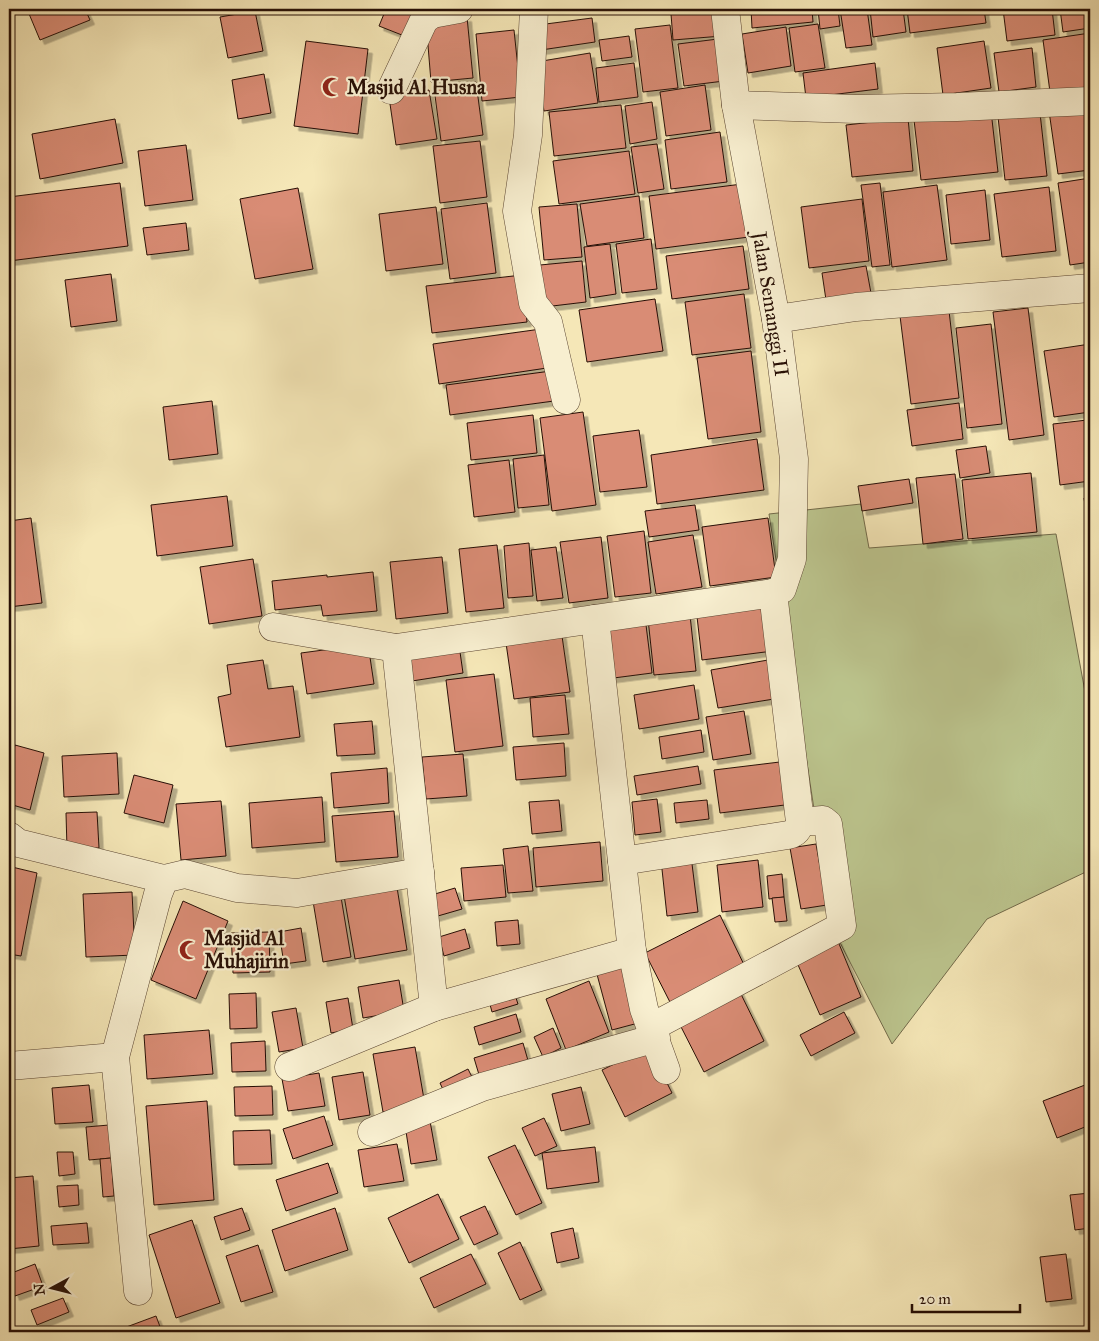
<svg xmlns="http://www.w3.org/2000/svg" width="1099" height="1341" font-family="'IM FELL Great Primer',serif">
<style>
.green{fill:#bcc58e;stroke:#726a4a}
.building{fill:#d98c75;stroke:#270f05;filter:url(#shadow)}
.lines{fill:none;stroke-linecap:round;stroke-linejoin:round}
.minor-casing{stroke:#5a4532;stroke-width:29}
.minor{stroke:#f8efd0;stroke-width:28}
.labels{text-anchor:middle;stroke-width:4.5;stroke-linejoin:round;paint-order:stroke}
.poi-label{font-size:20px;font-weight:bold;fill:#270f05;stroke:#f8efd0;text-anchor:start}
.street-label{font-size:20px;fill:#270f05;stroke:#f8efd0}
</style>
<defs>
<filter id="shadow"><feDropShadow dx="4.5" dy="4.5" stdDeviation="0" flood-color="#0004"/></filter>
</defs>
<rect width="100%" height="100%" fill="#f5e7b7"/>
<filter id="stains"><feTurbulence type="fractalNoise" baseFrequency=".004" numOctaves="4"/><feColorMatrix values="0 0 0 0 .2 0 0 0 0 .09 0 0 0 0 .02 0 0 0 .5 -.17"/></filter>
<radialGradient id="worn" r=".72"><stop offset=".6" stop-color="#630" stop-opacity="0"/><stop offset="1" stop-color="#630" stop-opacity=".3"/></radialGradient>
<polygon class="green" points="861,504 869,548 1056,534 1090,719 1090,870 987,919 892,1044 832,927 769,514"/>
<g class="building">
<polygon points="27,9 85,9 90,20 40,40"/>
<polygon points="386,9 424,9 412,39 379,26"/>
<polygon points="720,9 722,36 673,40 671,14"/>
<polygon points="751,9 812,9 813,22 752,28"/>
<polygon points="818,9 838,9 840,26 820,29"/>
<polygon points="840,9 867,9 872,45 846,48"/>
<polygon points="870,9 903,9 906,32 873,37"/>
<polygon points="907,9 984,9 986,23 910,33"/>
<polygon points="1003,9 1052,9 1055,35 1007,41"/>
<polygon points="1060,9 1090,9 1090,28 1063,32"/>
<polygon points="255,11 263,51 228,58 220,17"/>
<polygon points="467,17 473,78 431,82 426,21"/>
<polygon points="592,18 595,42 541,50 538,25"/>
<polygon points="818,24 825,68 795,72 789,28"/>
<polygon points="670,25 678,88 643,92 635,29"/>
<polygon points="786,27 791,66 748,73 742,34"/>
<polygon points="514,30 521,97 482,101 476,34"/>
<polygon points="1090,33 1090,87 1050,92 1043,40"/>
<polygon points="629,36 632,57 602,61 599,40"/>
<polygon points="718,39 724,81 684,86 678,44"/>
<polygon points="306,41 368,49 358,134 294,126"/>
<polygon points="984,41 991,88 943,95 937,48"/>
<polygon points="1032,48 1036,87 999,92 994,53"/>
<polygon points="590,53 598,103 544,111 536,62"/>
<polygon points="634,63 638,97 599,102 596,68"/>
<polygon points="875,63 878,89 806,98 803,73"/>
<polygon points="264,74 271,113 238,119 232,80"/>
<polygon points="476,82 483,135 441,141 434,88"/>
<polygon points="705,85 711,130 666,136 660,92"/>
<polygon points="429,90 437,139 396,145 389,97"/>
<polygon points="652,102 657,139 630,144 625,106"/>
<polygon points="621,105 626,148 554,156 549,112"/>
<polygon points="1090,105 1090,170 1058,174 1049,111"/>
<polygon points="991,111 998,172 921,180 914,120"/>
<polygon points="1040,113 1047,176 1005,180 998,117"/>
<polygon points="908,118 913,171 852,177 846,125"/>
<polygon points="115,119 123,163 40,179 32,134"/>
<polygon points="720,132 727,182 671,189 665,140"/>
<polygon points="480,141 487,197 440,203 433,146"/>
<polygon points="657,144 664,189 638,193 631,147"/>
<polygon points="186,145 193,200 145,206 138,151"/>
<polygon points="629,151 635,194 559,204 553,161"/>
<polygon points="1090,178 1090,262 1070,265 1058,183"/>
<polygon points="120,183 128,246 9,261 9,197"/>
<polygon points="880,183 890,265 872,267 861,185"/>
<polygon points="742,184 749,237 656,249 649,196"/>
<polygon points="937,185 947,260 892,267 883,192"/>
<polygon points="1049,187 1056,251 1002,257 994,194"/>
<polygon points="298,188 313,269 255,279 240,199"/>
<polygon points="985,190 990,240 951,244 946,195"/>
<polygon points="639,196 644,238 587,246 580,204"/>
<polygon points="862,199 869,261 809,268 801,207"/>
<polygon points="487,203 496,273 450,279 441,209"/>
<polygon points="577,204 582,257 544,260 539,207"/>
<polygon points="436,207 443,264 386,271 379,214"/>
<polygon points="186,223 189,250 147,255 143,228"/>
<polygon points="651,239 657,289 622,293 616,244"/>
<polygon points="610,244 616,294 590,298 584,247"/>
<polygon points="743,246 749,289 672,299 666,256"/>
<polygon points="582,261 586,302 544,307 540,265"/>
<polygon points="866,266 871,293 826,300 822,273"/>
<polygon points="111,274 117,321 71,327 65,280"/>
<polygon points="522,275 527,322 432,333 426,286"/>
<polygon points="744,294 751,348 692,355 685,302"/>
<polygon points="655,299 663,351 587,362 579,310"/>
<polygon points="948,302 959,398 911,404 899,308"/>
<polygon points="1028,308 1044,435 1009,440 993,312"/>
<polygon points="991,324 1002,424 967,428 956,328"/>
<polygon points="541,329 547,368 439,384 433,344"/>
<polygon points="1090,344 1090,412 1054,417 1044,351"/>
<polygon points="751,351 761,432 708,439 697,358"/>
<polygon points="551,371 554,401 450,415 446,385"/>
<polygon points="212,401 218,454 169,460 163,407"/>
<polygon points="959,403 963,439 912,446 907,410"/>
<polygon points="583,412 596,505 552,511 540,418"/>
<polygon points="533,415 537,453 471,460 467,423"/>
<polygon points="1087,420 1090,447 1090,481 1060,485 1053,424"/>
<polygon points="639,430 647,487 600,492 593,436"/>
<polygon points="757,439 764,490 657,504 651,455"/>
<polygon points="986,446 990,473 960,478 956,450"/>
<polygon points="544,455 549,505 518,508 513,459"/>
<polygon points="509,460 515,512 474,517 468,465"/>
<polygon points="1031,473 1037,532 968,539 962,480"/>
<polygon points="955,474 963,539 923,544 916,478"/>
<polygon points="909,479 913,503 862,511 858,486"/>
<polygon points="227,496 233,546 157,556 151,505"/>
<polygon points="1090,497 1090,541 1084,498"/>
<polygon points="695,505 699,530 649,537 645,511"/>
<polygon points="31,518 42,603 9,607 9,521"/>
<polygon points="768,518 776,577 710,586 702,527"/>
<polygon points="644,531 651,593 615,597 607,536"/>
<polygon points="693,535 702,587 656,594 648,542"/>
<polygon points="601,537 608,598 569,603 560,542"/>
<polygon points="529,543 533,596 508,598 504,546"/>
<polygon points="497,545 504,608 466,612 459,549"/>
<polygon points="556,547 563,598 537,601 531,550"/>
<polygon points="442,557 448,613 396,619 390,562"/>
<polygon points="253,559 262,616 209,624 200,567"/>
<polygon points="373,572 377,611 323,616 321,605 275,610 272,581 327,575 327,577"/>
<polygon points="766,599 773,651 702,660 696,608"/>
<polygon points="690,615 696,671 654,675 648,619"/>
<polygon points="645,617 652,673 606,679 600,622"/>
<polygon points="561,629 570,692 514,699 505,636"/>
<polygon points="368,644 374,684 307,694 301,653"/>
<polygon points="459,645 463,673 412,681 408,653"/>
<polygon points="263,660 268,689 293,686 300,737 226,747 218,697 231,694 227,665"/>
<polygon points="768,660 774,699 718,708 711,670"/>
<polygon points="494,674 503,746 455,752 446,680"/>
<polygon points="694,685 699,719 639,729 634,695"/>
<polygon points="565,695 569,734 533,737 530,698"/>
<polygon points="744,711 751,754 713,760 706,717"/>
<polygon points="372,721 375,754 337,756 334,724"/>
<polygon points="701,730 704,752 662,759 659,737"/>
<polygon points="564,743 566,776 516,780 513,747"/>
<polygon points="15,745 44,753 30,810 9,804 9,772"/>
<polygon points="117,753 119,794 64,797 62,756"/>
<polygon points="463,754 467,796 426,799 422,757"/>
<polygon points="788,761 793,804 720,813 714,770"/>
<polygon points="698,766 701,784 637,795 634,776"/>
<polygon points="387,768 389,803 334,808 331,773"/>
<polygon points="134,775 173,785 164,823 124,813"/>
<polygon points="322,797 325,842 252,848 249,803"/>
<polygon points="657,799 661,832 635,835 632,802"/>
<polygon points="559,800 562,831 532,834 529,802"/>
<polygon points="707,800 709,819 676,823 674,803"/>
<polygon points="221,801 226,856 181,860 176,804"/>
<polygon points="394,811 398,857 336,862 332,816"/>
<polygon points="97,812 99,848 67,849 66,813"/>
<polygon points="600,842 603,881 536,887 533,848"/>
<polygon points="816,844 827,905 801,909 790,848"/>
<polygon points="528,846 533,891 508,893 503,849"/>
<polygon points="691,856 698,912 667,916 661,860"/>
<polygon points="758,860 763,907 722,912 717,865"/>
<polygon points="503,865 506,897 464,901 461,868"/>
<polygon points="12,867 37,873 21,956 9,954 9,882"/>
<polygon points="782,874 784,897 769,899 767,876"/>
<polygon points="396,881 407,950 355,959 343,890"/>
<polygon points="455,888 462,909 431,918 425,897"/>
<polygon points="340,891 351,957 323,962 312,895"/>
<polygon points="132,892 135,955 86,957 83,894"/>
<polygon points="784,897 787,921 775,922 772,898"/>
<polygon points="183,901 228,921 196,999 151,980"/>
<polygon points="720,915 748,973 674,1010 645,953"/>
<polygon points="518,920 520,944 497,946 495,922"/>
<polygon points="301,928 306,961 284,964 279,932"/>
<polygon points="465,929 470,948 444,956 439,937"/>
<polygon points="269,932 270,972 233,973 231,933"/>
<polygon points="837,939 861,997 820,1015 795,958"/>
<polygon points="624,959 642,1022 612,1030 595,967"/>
<polygon points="399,980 404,1011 363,1018 358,987"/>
<polygon points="589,981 609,1032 566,1050 546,999"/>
<polygon points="738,988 764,1041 704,1072 677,1019"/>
<polygon points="513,989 518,1004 492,1012 488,997"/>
<polygon points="256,993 257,1028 230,1029 229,994"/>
<polygon points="348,998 353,1029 331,1033 326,1002"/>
<polygon points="296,1008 303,1048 279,1052 272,1012"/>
<polygon points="844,1012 855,1033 811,1056 800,1035"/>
<polygon points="516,1014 521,1032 479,1045 474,1027"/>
<polygon points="553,1028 561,1048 543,1057 534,1037"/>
<polygon points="209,1030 213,1074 147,1079 144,1035"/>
<polygon points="265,1041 266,1071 232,1072 231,1043"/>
<polygon points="523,1043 529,1064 480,1078 474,1058"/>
<polygon points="415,1047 425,1105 383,1112 373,1054"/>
<polygon points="649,1047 672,1093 625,1117 602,1070"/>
<polygon points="468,1069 474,1081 445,1094 440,1083"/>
<polygon points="363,1072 370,1115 339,1120 332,1077"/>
<polygon points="319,1073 325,1106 288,1111 282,1079"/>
<polygon points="89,1085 93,1122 55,1124 52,1088"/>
<polygon points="1085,1085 1090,1100 1090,1125 1057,1138 1043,1101"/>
<polygon points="272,1086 273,1115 235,1116 234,1087"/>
<polygon points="581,1087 590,1124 561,1131 552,1094"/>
<polygon points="207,1101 214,1200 154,1205 146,1106"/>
<polygon points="324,1116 333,1145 293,1159 283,1129"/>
<polygon points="544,1118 557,1146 535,1156 522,1128"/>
<polygon points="430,1121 437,1160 411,1164 405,1125"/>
<polygon points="109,1125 111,1158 89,1160 86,1127"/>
<polygon points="270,1130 272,1164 234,1165 233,1131"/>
<polygon points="397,1144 404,1181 364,1187 358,1150"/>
<polygon points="515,1145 542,1203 516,1215 488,1157"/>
<polygon points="595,1147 599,1182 547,1189 542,1153"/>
<polygon points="57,1152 73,1152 75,1174 59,1176"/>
<polygon points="111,1158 114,1196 103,1197 100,1159"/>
<polygon points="328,1163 338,1193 286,1211 276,1180"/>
<polygon points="33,1176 39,1246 9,1249 9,1178"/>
<polygon points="78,1185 79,1205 59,1207 57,1186"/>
<polygon points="1090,1193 1090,1228 1075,1230 1070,1195"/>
<polygon points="438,1194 459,1239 409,1263 388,1218"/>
<polygon points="485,1206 498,1234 474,1245 460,1217"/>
<polygon points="242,1208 250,1230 221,1240 214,1217"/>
<polygon points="335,1208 348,1250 285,1271 272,1230"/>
<polygon points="192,1220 220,1303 176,1318 149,1235"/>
<polygon points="87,1223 89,1243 53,1245 51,1226"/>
<polygon points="573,1228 579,1258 557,1263 551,1233"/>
<polygon points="520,1242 542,1290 520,1300 498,1253"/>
<polygon points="258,1245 273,1292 241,1302 226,1256"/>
<polygon points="471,1254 486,1284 434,1308 420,1278"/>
<polygon points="1066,1254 1072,1299 1046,1302 1040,1257"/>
<polygon points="35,1264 43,1286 15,1296 9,1279 9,1274"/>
<polygon points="63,1298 69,1312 37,1325 31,1310"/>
<polygon points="156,1316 162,1332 113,1332"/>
</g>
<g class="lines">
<defs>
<g id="minor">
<polyline points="534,9 528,135 517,211 533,303 548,322 566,400"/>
<polyline points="391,90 424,20 432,14 459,9"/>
<polyline points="736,105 855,109 957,107 1090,101"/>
<polyline points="776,319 856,307 1090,288"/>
<polyline points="595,619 632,951 644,1009 666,1070"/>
<polyline points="273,627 396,648 773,593 782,589 792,559 794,459 776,319 736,105 725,9"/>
<polyline points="396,648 434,1007"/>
<polyline points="9,836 18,843 164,879"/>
<path d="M622,861l166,-26c8,-2 10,-5 12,-13l-27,-229"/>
<polyline points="652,1027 842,926 828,824 823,820 800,822"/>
<polyline points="9,1066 115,1057"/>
<polyline points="289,1067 434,1007 632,951"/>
<polyline points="372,1132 482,1087 656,1038"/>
<polyline points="138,1291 115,1057 158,894 164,879 185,874 237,888 297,893 420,872"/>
</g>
</defs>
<use href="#minor" class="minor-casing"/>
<use href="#minor" class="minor"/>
</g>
<defs>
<symbol id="mosque-bare" viewBox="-9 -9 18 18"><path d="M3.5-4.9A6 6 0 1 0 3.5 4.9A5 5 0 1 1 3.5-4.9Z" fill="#8f2418" stroke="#f8efd0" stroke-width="2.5" paint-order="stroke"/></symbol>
</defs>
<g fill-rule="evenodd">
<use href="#mosque-bare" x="318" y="73" width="28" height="28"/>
<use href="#mosque-bare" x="175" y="936" width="28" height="28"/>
</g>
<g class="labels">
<g class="poi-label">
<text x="347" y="94">Masjid Al Husna</text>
<text x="204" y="945">Masjid Al<tspan x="204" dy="23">Muhajirin</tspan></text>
</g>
<g class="street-label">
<text transform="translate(771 304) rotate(81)" y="7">Jalan Semanggi II</text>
</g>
</g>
<rect width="1099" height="1341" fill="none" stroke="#f5e7b7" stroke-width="30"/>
<rect x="10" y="10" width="1079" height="1321" fill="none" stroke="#270f05" stroke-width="2.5"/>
<rect x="15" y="15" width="1069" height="1311" fill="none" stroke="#270f05"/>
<g transform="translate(52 1288) rotate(263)" stroke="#f8efd0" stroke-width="4" paint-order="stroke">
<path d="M0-4L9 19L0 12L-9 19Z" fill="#270f05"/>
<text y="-8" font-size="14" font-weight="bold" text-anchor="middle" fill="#270f05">N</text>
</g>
<path d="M912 1304v8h108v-8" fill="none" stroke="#270f05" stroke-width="2.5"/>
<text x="919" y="1304" font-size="15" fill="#270f05" stroke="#f8efd0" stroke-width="4" paint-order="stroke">20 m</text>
<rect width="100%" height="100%" filter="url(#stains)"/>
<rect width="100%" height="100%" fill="url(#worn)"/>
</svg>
